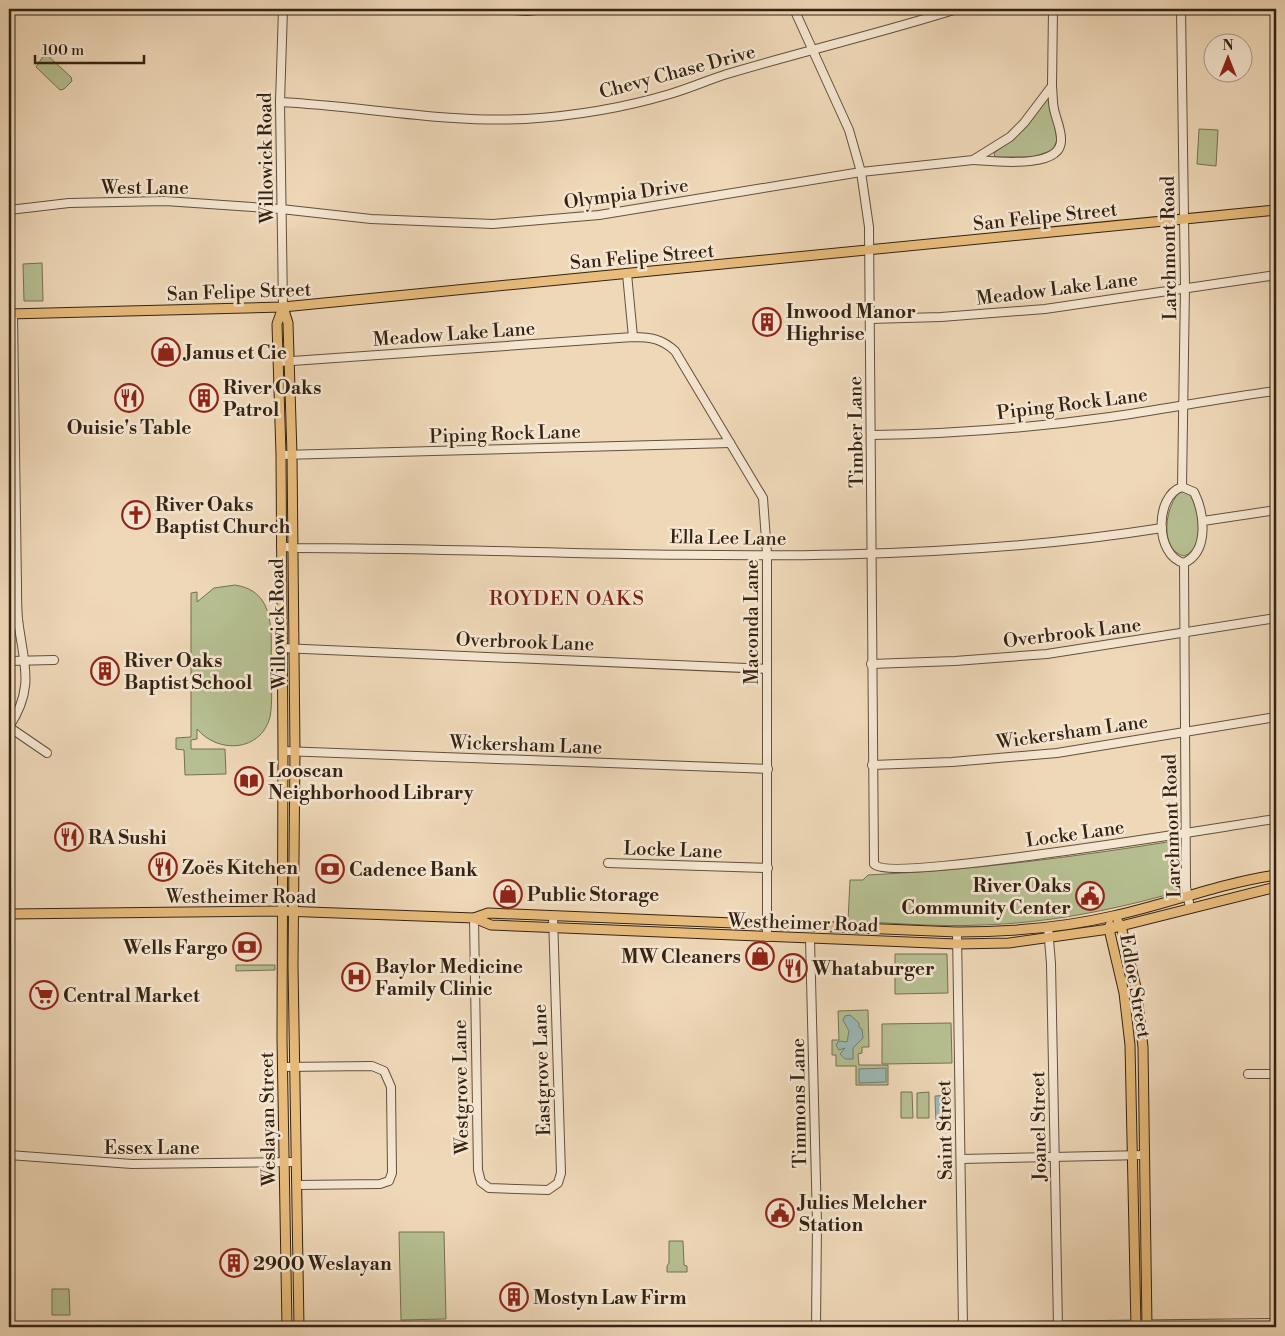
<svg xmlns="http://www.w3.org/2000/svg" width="1285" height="1336" font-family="'Libre Bodoni',serif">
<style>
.green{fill:#b6bf91;stroke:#757052}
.water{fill:#9bb9b6;stroke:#727d75}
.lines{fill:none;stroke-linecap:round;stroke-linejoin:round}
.minor-casing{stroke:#63503c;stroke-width:10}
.major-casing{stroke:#342213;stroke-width:11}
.minor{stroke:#f5e6d1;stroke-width:8}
.major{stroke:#e8bc7c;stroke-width:9}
.labels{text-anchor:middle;stroke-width:5;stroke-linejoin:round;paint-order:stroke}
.street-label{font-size:19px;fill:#342213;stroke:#f5e6d1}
.poi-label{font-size:19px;font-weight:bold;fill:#342213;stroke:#f5e6d1;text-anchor:start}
.neighbourhood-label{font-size:20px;letter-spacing:1px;fill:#7a1f14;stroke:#f5e6d1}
</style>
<rect width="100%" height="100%" fill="#efd8b8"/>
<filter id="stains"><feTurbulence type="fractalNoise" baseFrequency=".004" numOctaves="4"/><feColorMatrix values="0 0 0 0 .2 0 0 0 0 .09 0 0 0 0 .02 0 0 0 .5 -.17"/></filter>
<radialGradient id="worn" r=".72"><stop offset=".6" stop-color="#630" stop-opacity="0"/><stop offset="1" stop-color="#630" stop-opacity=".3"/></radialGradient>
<g class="green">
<polygon points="44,55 47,55 71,77 72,81 64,89 60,90 36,67"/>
<polygon points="1047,98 1050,100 1057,140 1053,150 1033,157 995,157 994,153 1015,138 1029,123"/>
<polygon points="1199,129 1218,130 1216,166 1197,164"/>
<polygon points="42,263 43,301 24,301 23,264"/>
<path d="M1182,490l9,4c7,17 17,53 -7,62 -26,-6 -19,-53 -2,-66z"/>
<path d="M235,585c42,6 36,49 36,82 0,16 2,34 -1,50 -9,35 -52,37 -73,12v10l-6,1v9h34l1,25 -41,1 -1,-25 -8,-1v-11l15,-1v-144l6,-1v10l17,-14z"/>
<path d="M1180,840l-2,49 -8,5c-62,17 -124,29 -188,31 -45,2 -90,-2 -134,-4l2,-41h13l5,-5c105,-5 208,-18 312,-35z"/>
<polygon points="895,954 947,954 948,993 895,994"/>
<polygon points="236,965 275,965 275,970 236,971"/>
<polygon points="868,1010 869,1047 862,1047 862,1053 858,1054 859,1065 888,1065 888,1085 856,1085 856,1066 836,1066 836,1055 832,1055 832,1040 839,1040 838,1011"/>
<polygon points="951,1023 952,1063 882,1064 882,1024"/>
<polygon points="901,1092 912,1092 913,1118 901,1118"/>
<polygon points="929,1092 929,1118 917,1118 917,1093"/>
<polygon points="399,1232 444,1232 446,1319 401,1320"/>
<polygon points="669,1241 683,1241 684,1265 687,1266 687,1272 667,1272 667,1266 669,1263"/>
<polygon points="52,1289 69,1289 70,1315 52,1315"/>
</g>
<g class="water">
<polygon points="850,1015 859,1023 859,1027 862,1029 863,1038 853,1048 853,1059 845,1059 840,1054 845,1048 839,1050 836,1045 839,1041 847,1042 849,1031 843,1020 845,1016"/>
<polygon points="886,1068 886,1082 859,1083 859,1069"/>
<polygon points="949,1095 949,1123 936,1123 935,1096"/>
</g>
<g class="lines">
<defs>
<g id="minor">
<polyline points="283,9 280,102 283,307"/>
<polyline points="498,9 527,11 548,9"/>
<path d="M794,9l55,121 12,42 8,55 5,637c15,20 357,-39 402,-45"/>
<polyline points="1181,9 1185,287 1182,487"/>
<path d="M280,102c82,4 163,21 245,17 49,-3 98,-11 145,-25 20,-6 38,-14 57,-20 77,-23 154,-41 230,-65"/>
<path d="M974,160c19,1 89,10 87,-21 0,-9 -4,-18 -6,-26 -3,-9 -2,-19 -3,-27"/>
<polyline points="9,210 69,203 165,201 281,209 371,219 493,224 599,215 861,172 973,160 1010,137 1024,123 1052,86 1053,9"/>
<polyline points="627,274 633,337"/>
<polyline points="870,319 941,317 1045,309 1276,275"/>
<path d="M278,362l355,-25c18,0 29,2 42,14l88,147 4,56v383"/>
<path d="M871,435c80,-1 160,-7 239,-18 56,-8 111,-19 166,-26"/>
<polyline points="281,455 730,443"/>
<path d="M1182,487l12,5c10,20 16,59 -10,71 -29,-7 -30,-67 -2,-76z"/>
<polyline points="1203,521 1276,510"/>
<path d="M281,546l11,2c290,0 582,26 870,-20"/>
<polyline points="1184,563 1186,887 1190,908"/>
<polyline points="281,648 767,669"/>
<polyline points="9,661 54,660"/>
<polyline points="871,664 955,661 1047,654 1276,618"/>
<path d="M9,727c27,-41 14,-64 9,-108 -1,-11 -1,-23 -1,-34l-4,-271"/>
<polyline points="9,727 47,753"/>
<polyline points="283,751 768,769"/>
<polyline points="872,765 952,762 1057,753 1276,717"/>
<polyline points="608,863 768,868"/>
<polyline points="474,918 478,1170 481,1182 489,1188 548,1190 558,1183 561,1173 553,916"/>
<polyline points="1048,927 1051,964 1058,1326"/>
<polyline points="957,932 963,1327"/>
<polyline points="810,938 817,1223 816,1327"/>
<polyline points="282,1067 372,1066 384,1071 391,1087 392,1173 389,1181 380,1184 297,1185"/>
<polyline points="1248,1074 1276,1074"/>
<polyline points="9,1155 132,1164 296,1162"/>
<polyline points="961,1159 1145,1155"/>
<polyline points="941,1327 1276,1323"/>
</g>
<g id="major">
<polyline points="283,307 277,324 281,455 283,751 282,1039 287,1327"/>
<polyline points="283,307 288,323 292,455 295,751 293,965 299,1327"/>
<polyline points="9,314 283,307 1276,210"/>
<polyline points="9,914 282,911 474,918 491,925 957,944 1009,943 1109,929 1276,887"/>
<path d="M474,918l14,-5 469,19c53,0 105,-4 156,-16 55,-12 108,-33 163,-41"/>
<polyline points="1118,922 1121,926 1136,987 1143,1047 1147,1327"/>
<polyline points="1110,925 1109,929 1124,993 1130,1045 1136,1327"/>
</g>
</defs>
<use href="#minor" class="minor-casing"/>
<use href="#major" class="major-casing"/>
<use href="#minor" class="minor"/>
<use href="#major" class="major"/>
</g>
<defs>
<symbol id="building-ring" viewBox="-11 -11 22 22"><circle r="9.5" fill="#f5e6d1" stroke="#8f2418" stroke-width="1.5"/><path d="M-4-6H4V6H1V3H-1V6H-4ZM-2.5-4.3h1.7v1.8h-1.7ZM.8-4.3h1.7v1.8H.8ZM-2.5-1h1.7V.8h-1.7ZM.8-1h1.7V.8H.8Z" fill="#8f2418"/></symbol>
<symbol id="shop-ring" viewBox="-11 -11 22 22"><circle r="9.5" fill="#f5e6d1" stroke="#8f2418" stroke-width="1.5"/><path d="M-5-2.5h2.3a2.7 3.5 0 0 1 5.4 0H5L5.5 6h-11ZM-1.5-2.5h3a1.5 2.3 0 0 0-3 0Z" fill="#8f2418"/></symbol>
<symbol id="restaurant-ring" viewBox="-11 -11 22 22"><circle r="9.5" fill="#f5e6d1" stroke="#8f2418" stroke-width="1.5"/><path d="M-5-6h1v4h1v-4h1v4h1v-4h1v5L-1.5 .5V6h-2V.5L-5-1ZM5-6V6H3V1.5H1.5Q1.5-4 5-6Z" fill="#8f2418"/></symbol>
<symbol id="church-ring" viewBox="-11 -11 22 22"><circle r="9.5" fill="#f5e6d1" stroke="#8f2418" stroke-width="1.5"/><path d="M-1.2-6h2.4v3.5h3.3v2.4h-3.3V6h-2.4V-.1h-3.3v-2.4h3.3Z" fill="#8f2418"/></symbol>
<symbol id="library-ring" viewBox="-11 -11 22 22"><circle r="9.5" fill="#f5e6d1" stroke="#8f2418" stroke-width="1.5"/><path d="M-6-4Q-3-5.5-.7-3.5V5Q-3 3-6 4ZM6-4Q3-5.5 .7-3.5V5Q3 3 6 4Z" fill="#8f2418"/></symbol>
<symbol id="bank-ring" viewBox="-11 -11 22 22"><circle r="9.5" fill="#f5e6d1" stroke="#8f2418" stroke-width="1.5"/><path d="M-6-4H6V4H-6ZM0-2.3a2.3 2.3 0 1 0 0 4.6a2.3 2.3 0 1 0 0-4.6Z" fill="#8f2418"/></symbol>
<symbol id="civic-ring" viewBox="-11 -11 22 22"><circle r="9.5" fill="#f5e6d1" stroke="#8f2418" stroke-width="1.5"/><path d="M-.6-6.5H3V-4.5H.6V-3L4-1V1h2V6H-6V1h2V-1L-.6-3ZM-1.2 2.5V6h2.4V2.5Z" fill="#8f2418"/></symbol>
<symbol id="hospital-ring" viewBox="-11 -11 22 22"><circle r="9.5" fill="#f5e6d1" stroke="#8f2418" stroke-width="1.5"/><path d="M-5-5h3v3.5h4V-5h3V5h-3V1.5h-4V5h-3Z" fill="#8f2418"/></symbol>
<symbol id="supermarket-ring" viewBox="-11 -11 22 22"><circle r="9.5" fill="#f5e6d1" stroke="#8f2418" stroke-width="1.5"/><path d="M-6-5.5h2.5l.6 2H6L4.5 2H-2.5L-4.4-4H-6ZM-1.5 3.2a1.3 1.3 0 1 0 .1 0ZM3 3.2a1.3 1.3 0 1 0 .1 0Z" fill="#8f2418"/></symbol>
</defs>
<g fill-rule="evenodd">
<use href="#building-ring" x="751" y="306" width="32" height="32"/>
<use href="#shop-ring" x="150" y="336" width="32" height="32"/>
<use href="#restaurant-ring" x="113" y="382" width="32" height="32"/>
<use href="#building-ring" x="188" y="382" width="32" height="32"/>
<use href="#church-ring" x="120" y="499" width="32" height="32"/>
<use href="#building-ring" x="89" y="655" width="32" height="32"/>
<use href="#library-ring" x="233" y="765" width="32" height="32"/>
<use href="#restaurant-ring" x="53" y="821" width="32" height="32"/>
<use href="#restaurant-ring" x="147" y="851" width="32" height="32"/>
<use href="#bank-ring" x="314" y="853" width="32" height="32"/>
<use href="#shop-ring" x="492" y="878" width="32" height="32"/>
<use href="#civic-ring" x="1074" y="880" width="32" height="32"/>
<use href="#bank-ring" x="231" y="931" width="32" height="32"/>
<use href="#shop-ring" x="744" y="940" width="32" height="32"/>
<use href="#restaurant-ring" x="777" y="952" width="32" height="32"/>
<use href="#hospital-ring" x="340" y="961" width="32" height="32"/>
<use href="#supermarket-ring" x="28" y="979" width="32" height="32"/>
<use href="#civic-ring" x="764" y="1197" width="32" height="32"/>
<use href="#building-ring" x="218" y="1247" width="32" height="32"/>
<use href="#building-ring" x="498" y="1281" width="32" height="32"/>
</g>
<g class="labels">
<g class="street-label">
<text transform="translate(677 71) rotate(-15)" y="7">Chevy Chase Drive</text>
<text transform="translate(265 158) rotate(-91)" y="7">Willowick Road</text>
<text x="145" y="194">West Lane</text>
<text transform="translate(626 193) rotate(-8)" y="7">Olympia Drive</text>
<text transform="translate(1045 216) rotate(-6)" y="7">San Felipe Street</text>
<text transform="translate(1168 248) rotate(-91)" y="7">Larchmont Road</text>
<text transform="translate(642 256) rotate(-5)" y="7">San Felipe Street</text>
<text transform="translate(1057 288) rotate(-7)" y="7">Meadow Lake Lane</text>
<text transform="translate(239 291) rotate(-2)" y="7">San Felipe Street</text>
<text transform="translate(454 333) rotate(-4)" y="7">Meadow Lake Lane</text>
<text transform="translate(1072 403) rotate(-7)" y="7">Piping Rock Lane</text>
<text transform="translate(855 432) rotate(-91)" y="7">Timber Lane</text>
<text transform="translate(505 433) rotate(-2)" y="7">Piping Rock Lane</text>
<text transform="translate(728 537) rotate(1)" y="7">Ella Lee Lane</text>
<text transform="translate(751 622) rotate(-90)" y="7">Maconda Lane</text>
<text transform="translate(277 624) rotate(-91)" y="7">Willowick Road</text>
<text transform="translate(1072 632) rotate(-7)" y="7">Overbrook Lane</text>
<text transform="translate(525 641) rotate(2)" y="7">Overbrook Lane</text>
<text transform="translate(1072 731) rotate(-8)" y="7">Wickersham Lane</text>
<text transform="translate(526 744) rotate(2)" y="7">Wickersham Lane</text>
<text transform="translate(1171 826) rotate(-92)" y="7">Larchmont Road</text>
<text transform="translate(1075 833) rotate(-8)" y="7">Locke Lane</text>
<text transform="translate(673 849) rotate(2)" y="7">Locke Lane</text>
<text x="241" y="903">Westheimer Road</text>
<text transform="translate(803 922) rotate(2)" y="7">Westheimer Road</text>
<text transform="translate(1136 986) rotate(80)" y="7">Edloe Street</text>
<text transform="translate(541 1070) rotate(-92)" y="7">Eastgrove Lane</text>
<text transform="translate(460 1087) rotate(-91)" y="7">Westgrove Lane</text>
<text transform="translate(798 1103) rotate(-91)" y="7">Timmons Lane</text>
<text transform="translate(267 1119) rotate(-91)" y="7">Weslayan Street</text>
<text transform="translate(1038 1126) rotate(-91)" y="7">Joanel Street</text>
<text transform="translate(944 1130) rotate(-91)" y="7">Saint Street</text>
<text x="152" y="1154">Essex Lane</text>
</g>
<g class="poi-label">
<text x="786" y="318">Inwood Manor<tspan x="786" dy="22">Highrise</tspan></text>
<text x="185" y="359">Janus et Cie</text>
<text x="223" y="394">River Oaks<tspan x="223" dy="22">Patrol</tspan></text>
<text x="129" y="434" text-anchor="middle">Ouisie's Table</text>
<text x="155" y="511">River Oaks<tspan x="155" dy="22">Baptist Church</tspan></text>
<text x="124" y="667">River Oaks<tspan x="124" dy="22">Baptist School</tspan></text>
<text x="268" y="777">Looscan<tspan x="268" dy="22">Neighborhood Library</tspan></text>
<text x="88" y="844">RA Sushi</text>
<text x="182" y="874">Zoës Kitchen</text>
<text x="349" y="876">Cadence Bank</text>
<text x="1071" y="892" text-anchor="end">River Oaks<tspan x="1071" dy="22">Community Center</tspan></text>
<text x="527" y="901">Public Storage</text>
<text x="228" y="954" text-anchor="end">Wells Fargo</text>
<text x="741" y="963" text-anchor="end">MW Cleaners</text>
<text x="375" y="973">Baylor Medicine<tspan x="375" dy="22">Family Clinic</tspan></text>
<text x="812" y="975">Whataburger</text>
<text x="63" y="1002">Central Market</text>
<text x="799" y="1209">Julies Melcher<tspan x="799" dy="22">Station</tspan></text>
<text x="253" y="1270">2900 Weslayan</text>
<text x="533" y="1304">Mostyn Law Firm</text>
</g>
<g class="neighbourhood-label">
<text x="567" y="605">ROYDEN OAKS</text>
</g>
</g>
<rect width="1285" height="1336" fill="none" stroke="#efd8b8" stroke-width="30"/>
<rect x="10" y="10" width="1265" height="1316" fill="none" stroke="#342213" stroke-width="2.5"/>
<rect x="15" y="15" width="1255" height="1306" fill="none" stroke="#342213"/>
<g transform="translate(1228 58)"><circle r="24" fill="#f5e6d1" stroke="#a89885"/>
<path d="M0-4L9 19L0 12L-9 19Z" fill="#8f2418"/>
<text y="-8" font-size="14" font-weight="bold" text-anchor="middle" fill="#342213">N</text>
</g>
<path d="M35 55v8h109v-8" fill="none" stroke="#342213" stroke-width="2.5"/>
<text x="42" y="55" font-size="15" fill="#342213" stroke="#f5e6d1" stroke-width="4" paint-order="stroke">100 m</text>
<rect width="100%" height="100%" filter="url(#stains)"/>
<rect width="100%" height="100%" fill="url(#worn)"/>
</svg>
